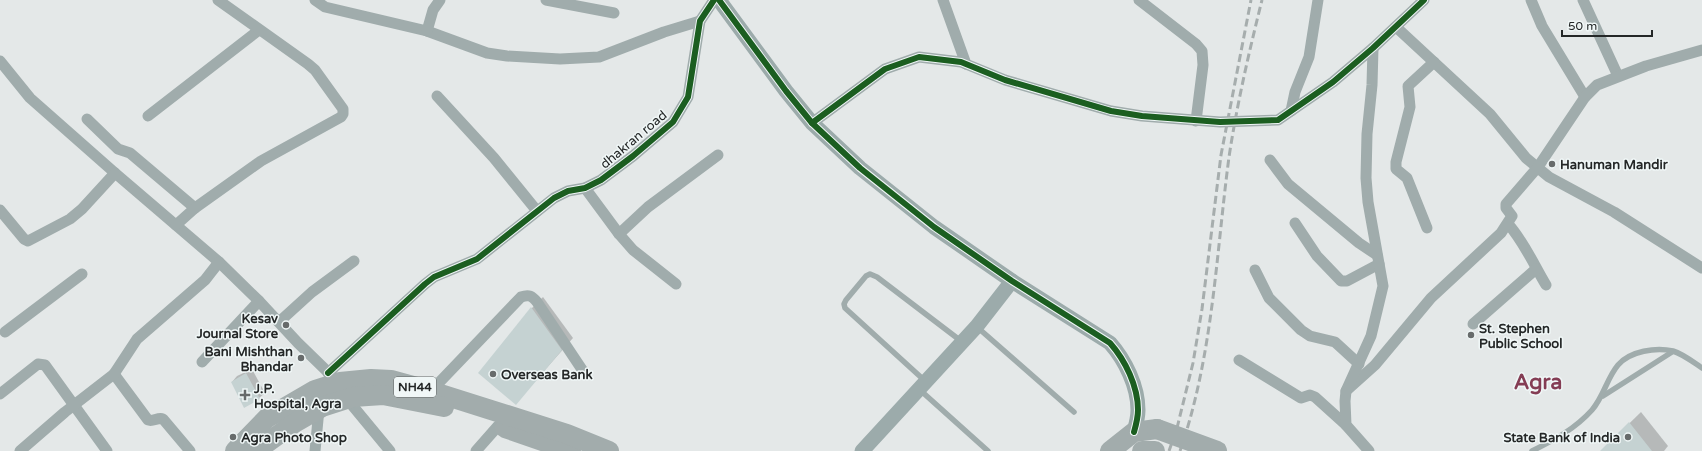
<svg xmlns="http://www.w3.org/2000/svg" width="1702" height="451" font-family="'Varela Round',sans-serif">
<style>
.shadow{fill:#0003}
.building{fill:#c5d2d2}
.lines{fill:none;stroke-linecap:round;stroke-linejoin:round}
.lane{stroke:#a0acac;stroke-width:5.5}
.street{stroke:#a0acac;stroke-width:11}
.secondary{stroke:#9cabab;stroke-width:15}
.highway{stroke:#a2acac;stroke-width:20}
.rail{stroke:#a6adad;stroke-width:3;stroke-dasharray:8 4;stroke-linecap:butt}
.highway-bridge{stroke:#a2acac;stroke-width:20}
.cycleway-casing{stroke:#f0f7f7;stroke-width:8}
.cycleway{stroke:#1b5e20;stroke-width:6}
.poi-dot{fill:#676b6b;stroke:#f0f7f7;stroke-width:1.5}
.labels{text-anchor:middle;stroke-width:3;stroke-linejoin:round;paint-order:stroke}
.shield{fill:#f0f7f7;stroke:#616565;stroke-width:1}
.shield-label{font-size:12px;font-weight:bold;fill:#242727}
.street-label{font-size:13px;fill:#242727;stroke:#f0f7f7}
.poi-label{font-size:13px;font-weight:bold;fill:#242727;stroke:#f0f7f7;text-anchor:start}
.town-label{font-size:21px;font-weight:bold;fill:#843d54;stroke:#f0f7f7}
</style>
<rect width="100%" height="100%" fill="#e4e8e8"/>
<g class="shadow">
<polygon points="543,297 573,338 516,403 480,373 532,308"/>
<polygon points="252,369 265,393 259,398 232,382 237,376"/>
<polygon points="1641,412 1668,446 1664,451 1601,451"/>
</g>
<g class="building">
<polygon points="531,307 562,350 516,405 478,373"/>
<polygon points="246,373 260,399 244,408 231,382"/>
<polygon points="1629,422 1652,451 1600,451"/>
</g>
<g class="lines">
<g class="lane">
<polyline points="977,327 1074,412"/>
<polyline points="924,380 845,308 844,304 846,300 866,276 870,274 877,277 961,341"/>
<polyline points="920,390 988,451"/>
<polyline points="1603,396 1672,352"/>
<path d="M1532,451c22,-11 43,-22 60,-41 12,-14 15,-32 26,-45 12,-14 38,-18 55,-14 10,3 20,11 29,17"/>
</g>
<g class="street">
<polyline points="315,0 325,7 427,31 487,53 507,56 560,59 599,57 664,32 700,21"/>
<polyline points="546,0 614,13"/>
<polyline points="943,0 966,64"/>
<polyline points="1139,0 1196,44 1202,51 1203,65 1196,121"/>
<polyline points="1531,0 1542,26 1585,97"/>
<polyline points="1583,0 1618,76"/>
<polyline points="1396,27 1490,114 1526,158 1549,177 1614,212 1702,268"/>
<polyline points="427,31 433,10 440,0"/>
<polyline points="0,61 30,98 115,173 219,262 259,301 298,343 333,377"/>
<polyline points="437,96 494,158 537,211"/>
<polyline points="1291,111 1295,92 1309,57 1318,0"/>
<polyline points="148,116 259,30"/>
<polyline points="87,119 118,149 130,153 195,208 261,161 341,117 343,114 343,109 315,70 308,64 218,0"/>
<polyline points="812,123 885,69 919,57 961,62 1005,80 1111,111 1142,116 1220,122 1278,120 1333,82 1373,48 1424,0"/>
<polyline points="1270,160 1288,184 1359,243 1377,255"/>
<polyline points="585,188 619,234 633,250 676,284"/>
<polyline points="0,210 24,239 28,241 70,219 82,209 115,173"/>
<polyline points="1295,223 1317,256 1341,281 1347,281 1379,264"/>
<path d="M1508,224c15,16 26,41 38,61"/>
<polyline points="176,225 195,208"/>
<polyline points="1427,228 1407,178 1396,169 1396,162 1410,107 1408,86 1434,62"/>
<polyline points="619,234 648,207 718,155"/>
<polyline points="1255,270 1269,298 1301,330 1310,336 1335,342 1359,364"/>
<polyline points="279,322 312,292 354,261"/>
<polyline points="1473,324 1536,269"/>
<polyline points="5,332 82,274"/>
<polyline points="1239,360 1301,398 1310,395 1315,397 1346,425"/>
<polyline points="202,362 259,301"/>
<polyline points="328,373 425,284 434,277 477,259 554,198 568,191 585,188 601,180 633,156 673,122 688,97 700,21 714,0"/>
<path d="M114,374l34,46c5,2 10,-3 15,-1l27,32"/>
<path d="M431,391l90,-94c8,-3 11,-1 16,5l46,69"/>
<polyline points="1346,391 1375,365 1431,298 1501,233 1512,216 1506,208 1506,204 1538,167 1585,97 1597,85 1646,66 1702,50"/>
<polyline points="0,394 38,364 45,365 107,451"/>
<polyline points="347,399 390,451"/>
<polyline points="20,451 65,412 114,374 137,339 205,280 219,262"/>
<polyline points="315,451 319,409"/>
<polyline points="476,451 498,426"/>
<polyline points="1369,451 1346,425 1345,401 1346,391 1371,336 1383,286 1368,202 1366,178 1367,134 1372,85 1373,48"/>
</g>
<g class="secondary">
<path d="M719,0l67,91 26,32 48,45 74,59 78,54 98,62c15,17 28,43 28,67 0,7 -2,15 -4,22"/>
<polyline points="862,451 977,326 1012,281"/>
</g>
<g class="highway">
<polyline points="505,428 571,451"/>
<polyline points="235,451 267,418 315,390 340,382 371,379 391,380 431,391 567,434 609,451"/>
<polyline points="258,451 264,445 296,422 322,407 353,397 383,395 444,407"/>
<polyline points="1110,451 1134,432 1157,429"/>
<polyline points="1142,451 1155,451"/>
</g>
<g class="rail">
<polyline points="1169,451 1177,428 1193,363 1202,309 1221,155 1251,0"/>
<path d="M1180,451c33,-95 36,-196 49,-294 8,-53 20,-105 33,-157"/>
</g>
<polyline class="highway-bridge" points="1157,429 1217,451"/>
<defs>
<g id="cycleway">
<path d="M719,0l67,91 26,32 48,45 74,59 78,54 98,62c15,17 28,43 28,67 0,7 -2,15 -4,22"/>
<polyline points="812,123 885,69 919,57 961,62 1005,80 1111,111 1142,116 1220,122 1278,120 1333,82 1373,48 1424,0"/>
<polyline points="328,373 425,284 434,277 477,259 554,198 568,191 585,188 601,180 633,156 673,122 688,97 700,21 714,0"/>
</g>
</defs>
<use href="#cycleway" class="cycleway-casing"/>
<use href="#cycleway" class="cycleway"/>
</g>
<g class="poi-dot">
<circle cx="1552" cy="164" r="4"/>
<circle cx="286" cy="325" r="4"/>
<circle cx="1471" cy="335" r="4"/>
<circle cx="301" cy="358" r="4"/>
<circle cx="493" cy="374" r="4"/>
<path d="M243 389h4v4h4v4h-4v4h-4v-4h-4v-4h4z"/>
<circle cx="233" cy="437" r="4"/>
<circle cx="1628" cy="437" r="4"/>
</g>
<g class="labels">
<rect class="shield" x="394" y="377" width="42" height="20" rx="3"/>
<g class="shield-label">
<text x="415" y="391">NH44</text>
</g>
<g class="street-label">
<text transform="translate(633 139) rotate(-40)" y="5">dhakran road</text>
</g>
<g class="poi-label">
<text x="1560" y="169">Hanuman Mandir</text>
<text x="278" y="323" text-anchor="end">Kesav<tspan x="278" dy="15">Journal Store</tspan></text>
<text x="1479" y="333">St. Stephen<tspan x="1479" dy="15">Public School</tspan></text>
<text x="293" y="356" text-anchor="end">Bani Mishthan<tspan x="293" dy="15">Bhandar</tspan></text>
<text x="501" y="379">Overseas Bank</text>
<text x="254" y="393">J.P.<tspan x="254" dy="15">Hospital, Agra</tspan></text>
<text x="241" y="442">Agra Photo Shop</text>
<text x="1620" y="442" text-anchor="end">State Bank of India</text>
</g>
<g class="town-label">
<text x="1538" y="389">Agra</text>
</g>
</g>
<path d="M1562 30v6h90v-6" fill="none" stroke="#242727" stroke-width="2"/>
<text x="1568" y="30" font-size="12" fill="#242727" stroke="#f0f7f7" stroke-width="3" paint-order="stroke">50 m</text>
</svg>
